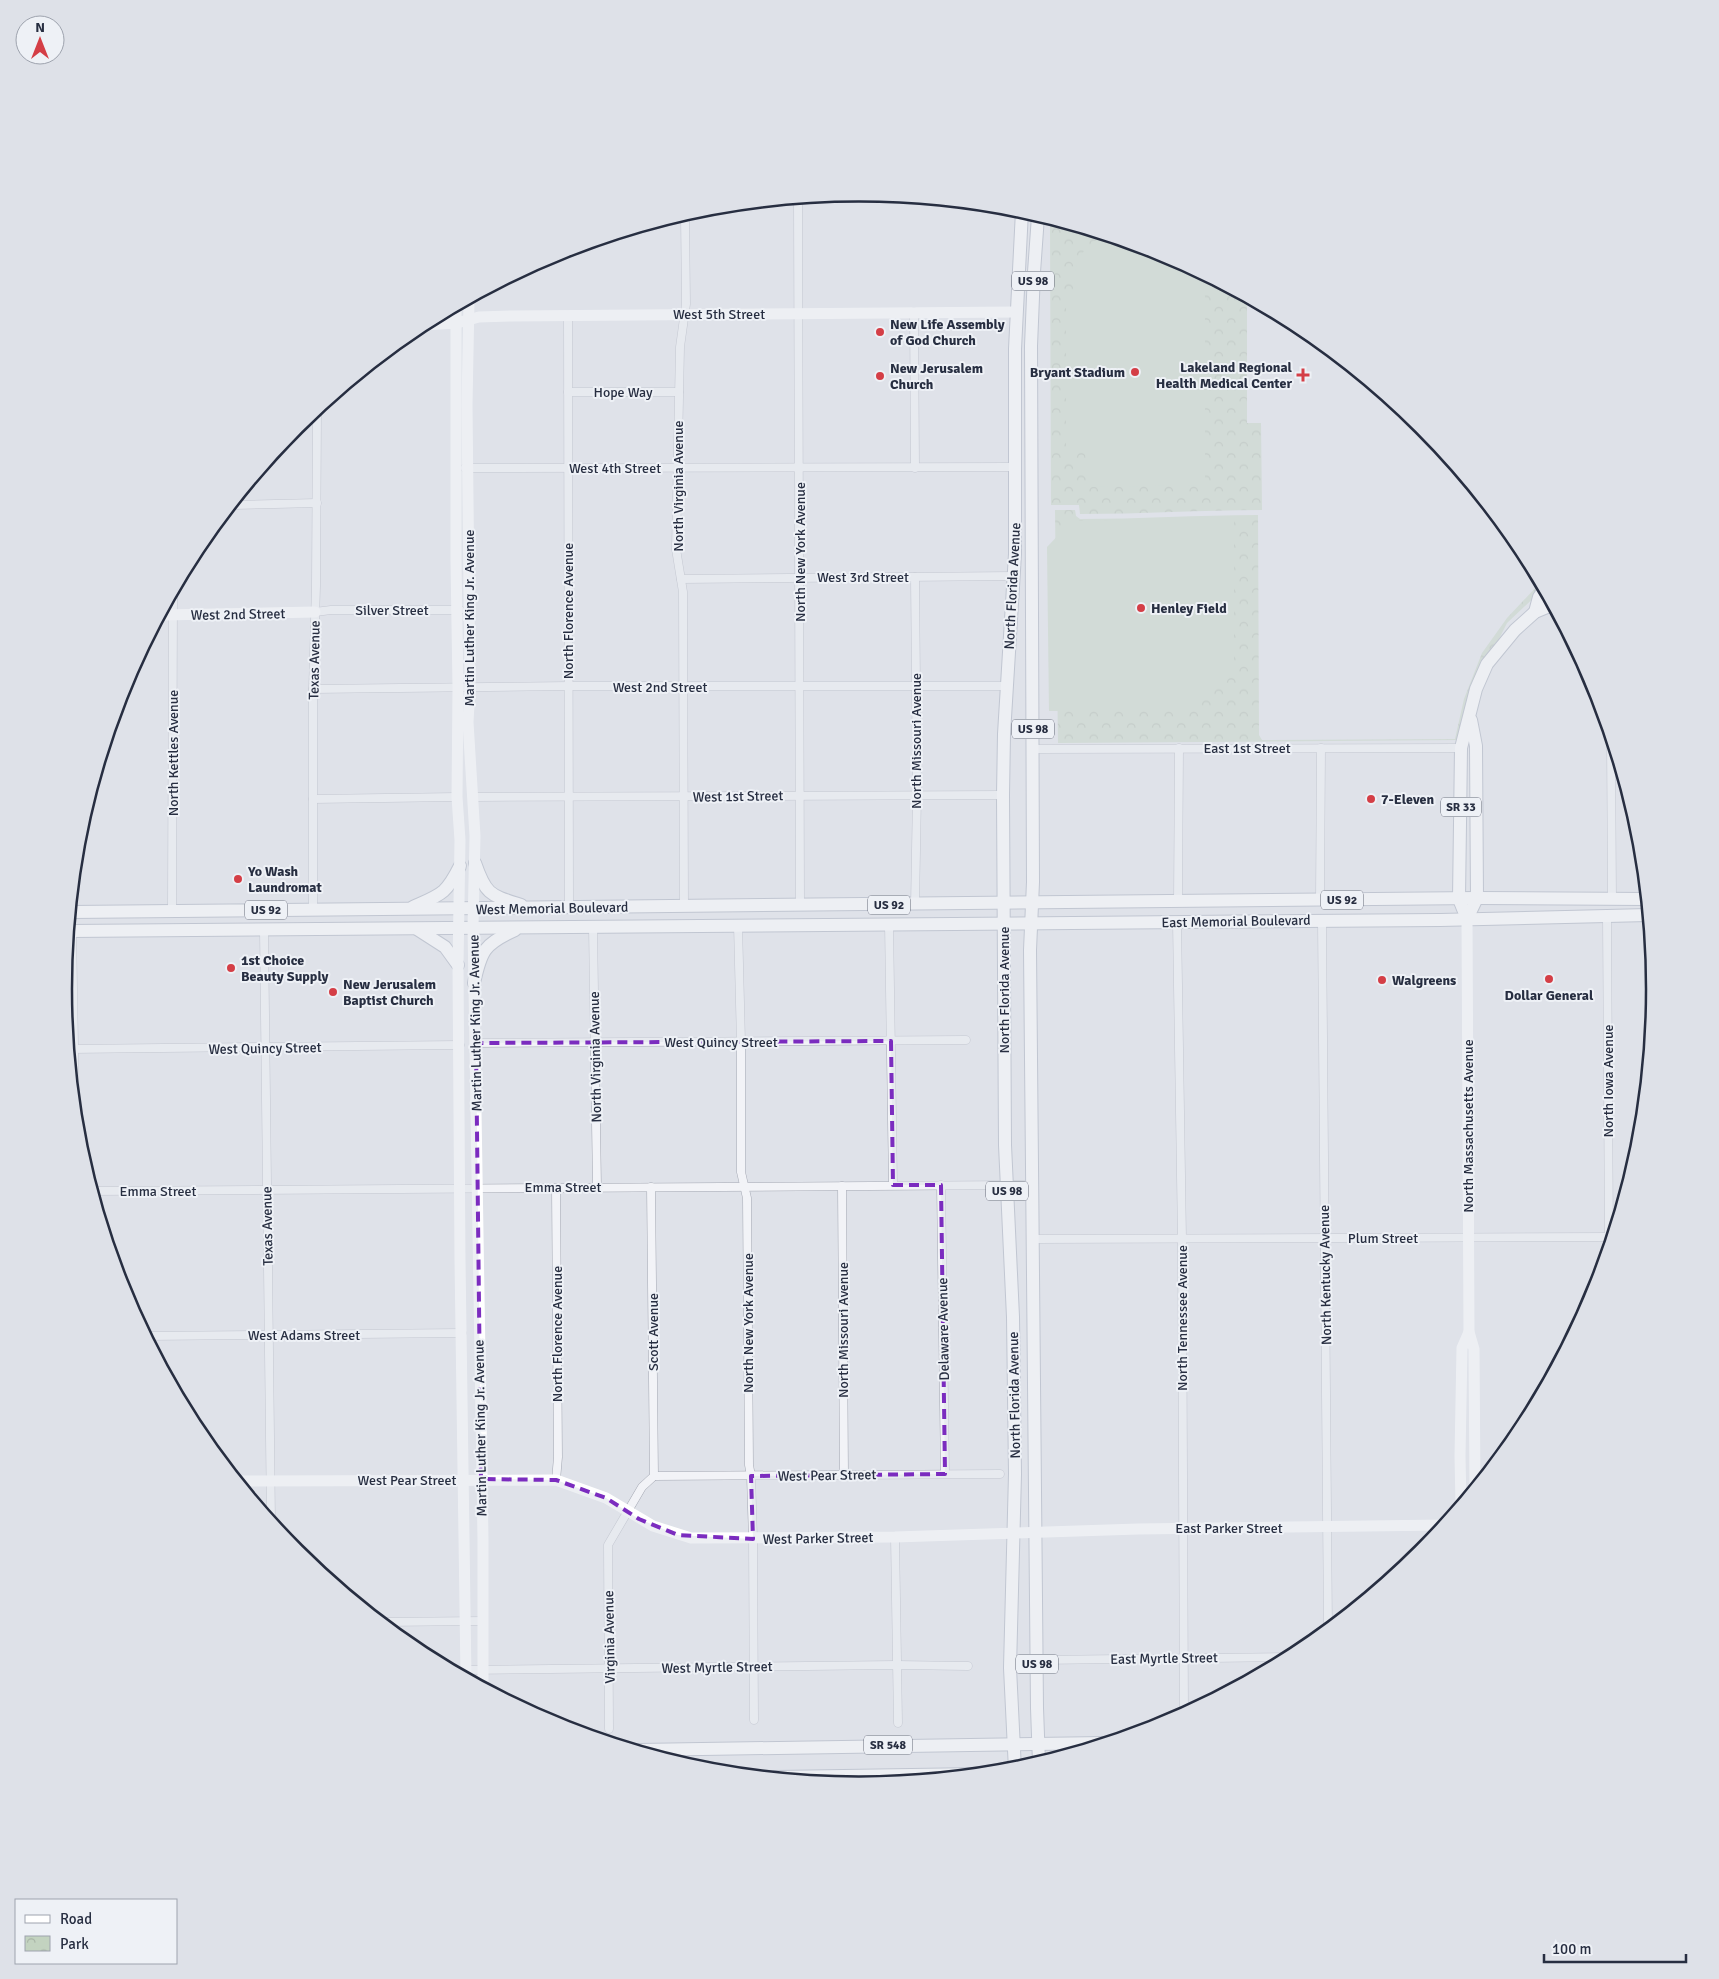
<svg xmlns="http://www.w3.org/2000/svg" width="1719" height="1979" font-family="Signika,sans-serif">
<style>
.park{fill:url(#park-crowns)}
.garden{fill:#c3d3c0}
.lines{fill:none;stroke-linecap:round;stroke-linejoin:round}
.street-casing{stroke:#a4a8b3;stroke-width:9}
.primary-casing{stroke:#9ea5b5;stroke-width:14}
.street{stroke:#f2f3f7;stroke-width:8}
.secondary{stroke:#fff;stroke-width:11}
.primary{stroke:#fff;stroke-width:12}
.marked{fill:none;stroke:#7b2cbf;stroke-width:4;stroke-dasharray:10 6;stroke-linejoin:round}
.poi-dot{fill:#d43e46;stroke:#eef1f6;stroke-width:2}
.labels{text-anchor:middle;stroke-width:4;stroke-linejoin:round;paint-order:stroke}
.shield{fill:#eef1f6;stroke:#636877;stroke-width:1}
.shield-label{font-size:12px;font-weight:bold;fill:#272e41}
.street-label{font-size:14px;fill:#272e41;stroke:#eef1f6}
.poi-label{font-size:14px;font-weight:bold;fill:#272e41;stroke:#eef1f6;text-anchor:start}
.rim{fill:none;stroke:#272e41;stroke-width:2.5}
</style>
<defs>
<pattern id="park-crowns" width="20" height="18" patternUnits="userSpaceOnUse" patternTransform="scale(1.25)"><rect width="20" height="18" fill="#c3d3c0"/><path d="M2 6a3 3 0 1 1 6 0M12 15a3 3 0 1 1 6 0" fill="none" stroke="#a8b5a6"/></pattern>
</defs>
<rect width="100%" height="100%" fill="#dfe2e9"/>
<g class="park">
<path d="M1050,220l114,34 83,45v124h14l1,87c-61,0 -121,4 -182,4l-1,-9h-28z"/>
<path d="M1055,510h20l1,6 4,3c59,0 118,-4 178,-4l1,220 3,5 193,-1 9,-40 18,-46 25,-35 33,-35 3,6 -36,34 -12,24 -37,93 -400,3z"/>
</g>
<g class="garden">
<path d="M1102,236l62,18 33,18 8,24v189l-118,2 -2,-39h-19v-152h8c0,-31 1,-42 28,-60z"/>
<polygon points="1234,517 1234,670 1193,711 1049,711 1047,547 1072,521"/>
</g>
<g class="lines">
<defs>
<g id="street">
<polyline points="830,197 879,196"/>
<polyline points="798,200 800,905"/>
<polyline points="914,312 915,468"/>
<polyline points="568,315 569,908"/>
<polyline points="568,392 679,392"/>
<polyline points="465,468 1015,467"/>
<polyline points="233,505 317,503"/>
<polyline points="681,579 1014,576"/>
<polyline points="315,612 331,610 460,610"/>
<polyline points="313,689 569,686 1007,686"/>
<polyline points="1611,739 1612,900"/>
<polyline points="1033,749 1461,748"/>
<polyline points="474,797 1003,795"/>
<polyline points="313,799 457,797"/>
<polyline points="1320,900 1321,748"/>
<polyline points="1178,902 1179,748"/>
<polyline points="915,905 917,795 915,577"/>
<polyline points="684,907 683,592 676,549 680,347 686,304 685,215"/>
<polyline points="313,909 313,689 316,586 317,410"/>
<polyline points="172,912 173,595"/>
<polyline points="1607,916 1609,1245"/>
<polyline points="1322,921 1328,1629"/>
<polyline points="1177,922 1182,1239 1184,1714"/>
<polyline points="889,924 893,1185"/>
<polyline points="738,925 741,1042 741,1172 747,1198 749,1465 751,1476 753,1539 754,1720"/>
<polyline points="593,927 597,1187"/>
<polyline points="72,931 75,1104"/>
<polyline points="264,931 271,1521"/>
<polyline points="476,1043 966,1040"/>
<polyline points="70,1049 460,1045"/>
<polyline points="941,1185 945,1474"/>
<polyline points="842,1186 844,1474"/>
<polyline points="651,1187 654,1476"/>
<polyline points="556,1188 558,1457 556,1480"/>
<polyline points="93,1191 1033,1185"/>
<polyline points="1034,1239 1612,1237"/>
<polyline points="147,1336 462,1333"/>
<polyline points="654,1476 1000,1474"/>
<polyline points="895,1537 898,1723"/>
<polyline points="382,1622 483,1621"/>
<polyline points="1037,1660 1290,1657"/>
<polyline points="466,1670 896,1665 968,1666"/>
<polyline points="609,1729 608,1545 642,1487 654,1476"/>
</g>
<g id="primary">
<polyline points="1038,216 1034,272 1031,346 1033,882 1030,950 1037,1708 1039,1763"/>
<polyline points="1535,612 1539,597 1544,590"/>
<path d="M475,863c11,32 15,32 46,42"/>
<path d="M413,907c29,-13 33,-13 47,-41"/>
<polyline points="71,912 1477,898 1646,899"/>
<polyline points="1467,919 1459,899 1461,748 1476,689 1487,664 1515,630 1535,612 1552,605"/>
<polyline points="1467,919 1477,898 1476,746 1471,720"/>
<polyline points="417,929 445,947 458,965"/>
<polyline points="69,931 1440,920 1648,915"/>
<path d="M474,983c7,-32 10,-39 41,-53"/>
<polyline points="639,1750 1105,1743"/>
<polyline points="1015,1770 1010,1668 1015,1474 1013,1317 1005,1145 1003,795 1004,734 1015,554 1015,349 1022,211"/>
<polyline points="776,1777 979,1774"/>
</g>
</defs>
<use href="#street" class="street-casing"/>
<use href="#primary" class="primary-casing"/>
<use href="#street" class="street"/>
<g class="secondary">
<polyline points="469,300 467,405 470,687 468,722 475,836 473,927 483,1540 483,1686"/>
<polyline points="456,307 456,561 458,688 457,797 460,840 458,965 460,1260 466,1677"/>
<polyline points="423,325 457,323 479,317 512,316 1016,312"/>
<polyline points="162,615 315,612"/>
<polyline points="1467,919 1469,1332 1474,1349 1475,1488"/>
<polyline points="239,1481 556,1480 606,1498 653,1526 691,1538 895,1537 1138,1529 1444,1525"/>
<polyline points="1461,1505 1460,1456 1462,1348 1469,1332"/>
</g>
<use href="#primary" class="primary"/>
</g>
<path d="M0 0H1719V1979H0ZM891,1041l2,144h48l4,289 -194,2 2,63 -75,-4 -39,-16 -33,-21 -50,-18 -75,-1 -5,-436z" fill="#dfe2e9" fill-opacity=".55" fill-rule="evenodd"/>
<path class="marked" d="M891,1041l2,144h48l4,289 -194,2 2,63 -75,-4 -39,-16 -33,-21 -50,-18 -75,-1 -5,-436z"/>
<g class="poi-dot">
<circle cx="880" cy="332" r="5"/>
<circle cx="1135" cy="372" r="5"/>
<path d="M1300.5 367.5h5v5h5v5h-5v5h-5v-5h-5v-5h5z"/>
<circle cx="880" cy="376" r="5"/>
<circle cx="1141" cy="608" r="5"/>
<circle cx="1371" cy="799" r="5"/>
<circle cx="238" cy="879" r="5"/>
<circle cx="231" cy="968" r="5"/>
<circle cx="1549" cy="979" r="5"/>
<circle cx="1382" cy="980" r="5"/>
<circle cx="333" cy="992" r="5"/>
</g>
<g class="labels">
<g class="shield">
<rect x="1012" y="271.5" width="42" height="19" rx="4"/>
<rect x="1012" y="719.5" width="42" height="19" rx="4"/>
<rect x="1441" y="797.5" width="40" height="19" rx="4"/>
<rect x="1321" y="890.5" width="42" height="19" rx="4"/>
<rect x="868" y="895.5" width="42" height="19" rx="4"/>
<rect x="245" y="900.5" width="42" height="19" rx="4"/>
<rect x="986" y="1181.5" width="42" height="19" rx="4"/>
<rect x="1016" y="1654.5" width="42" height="19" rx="4"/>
<rect x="864" y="1735.5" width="48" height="19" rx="4"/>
</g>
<g class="shield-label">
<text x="1033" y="285">US 98</text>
<text x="1033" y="733">US 98</text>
<text x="1461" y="811">SR 33</text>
<text x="1342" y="904">US 92</text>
<text x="889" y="909">US 92</text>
<text x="266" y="914">US 92</text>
<text x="1007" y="1195">US 98</text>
<text x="1037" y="1668">US 98</text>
<text x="888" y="1749">SR 548</text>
</g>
<g class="street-label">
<text x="719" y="319">West 5th Street</text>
<text x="623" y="397">Hope Way</text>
<text x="615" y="473">West 4th Street</text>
<text transform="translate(678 486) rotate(-90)" y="5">North Virginia Avenue</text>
<text transform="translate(800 552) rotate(-90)" y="5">North New York Avenue</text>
<text x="863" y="582">West 3rd Street</text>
<text transform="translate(1012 586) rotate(-87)" y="5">North Florida Avenue</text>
<text x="392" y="615">Silver Street</text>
<text transform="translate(568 611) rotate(-90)" y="5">North Florence Avenue</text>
<text transform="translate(238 614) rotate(-1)" y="5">West 2nd Street</text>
<text transform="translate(469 618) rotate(-90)" y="5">Martin Luther King Jr. Avenue</text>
<text transform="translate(314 660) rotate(-89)" y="5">Texas Avenue</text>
<text x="660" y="692">West 2nd Street</text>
<text transform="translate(916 741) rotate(-90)" y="5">North Missouri Avenue</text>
<text x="1247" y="753">East 1st Street</text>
<text transform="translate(173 753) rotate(-90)" y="5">North Kettles Avenue</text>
<text transform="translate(738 796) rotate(-1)" y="5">West 1st Street</text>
<text transform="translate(552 908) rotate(-1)" y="5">West Memorial Boulevard</text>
<text transform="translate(1236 921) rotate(-1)" y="5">East Memorial Boulevard</text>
<text transform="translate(1004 990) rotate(-90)" y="5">North Florida Avenue</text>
<text transform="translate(475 1023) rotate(-91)" y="5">Martin Luther King Jr. Avenue</text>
<text x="721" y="1047">West Quincy Street</text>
<text transform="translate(265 1048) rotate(-1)" y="5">West Quincy Street</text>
<text transform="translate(595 1057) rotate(-91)" y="5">North Virginia Avenue</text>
<text transform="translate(1608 1081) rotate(-90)" y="5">North Iowa Avenue</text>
<text transform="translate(1468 1126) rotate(-90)" y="5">North Massachusetts Avenue</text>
<text x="563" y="1192">Emma Street</text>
<text x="158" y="1196">Emma Street</text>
<text transform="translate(267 1226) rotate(-91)" y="5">Texas Avenue</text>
<text x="1383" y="1243">Plum Street</text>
<text transform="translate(1325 1275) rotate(-91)" y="5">North Kentucky Avenue</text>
<text transform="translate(1182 1318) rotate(-90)" y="5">North Tennessee Avenue</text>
<text transform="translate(748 1323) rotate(-90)" y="5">North New York Avenue</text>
<text transform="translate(943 1329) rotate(-91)" y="5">Delaware Avenue</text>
<text transform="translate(843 1330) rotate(-90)" y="5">North Missouri Avenue</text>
<text transform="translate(653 1332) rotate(-90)" y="5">Scott Avenue</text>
<text transform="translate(557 1334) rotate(-90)" y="5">North Florence Avenue</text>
<text x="304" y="1340">West Adams Street</text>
<text transform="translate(1014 1395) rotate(-91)" y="5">North Florida Avenue</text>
<text transform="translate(480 1428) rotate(-91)" y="5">Martin Luther King Jr. Avenue</text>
<text transform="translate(827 1475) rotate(-1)" y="5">West Pear Street</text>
<text x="407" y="1485">West Pear Street</text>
<text x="1229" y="1533">East Parker Street</text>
<text transform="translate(818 1538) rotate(-1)" y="5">West Parker Street</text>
<text transform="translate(609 1637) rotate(-91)" y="5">Virginia Avenue</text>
<text transform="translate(1164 1658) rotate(-1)" y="5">East Myrtle Street</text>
<text transform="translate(717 1667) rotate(-1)" y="5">West Myrtle Street</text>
</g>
<g class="poi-label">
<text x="890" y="329">New Life Assembly<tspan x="890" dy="16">of God Church</tspan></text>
<text x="1292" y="372" text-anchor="end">Lakeland Regional<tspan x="1292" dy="16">Health Medical Center</tspan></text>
<text x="890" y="373">New Jerusalem<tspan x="890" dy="16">Church</tspan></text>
<text x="1125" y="377" text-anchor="end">Bryant Stadium</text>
<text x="1151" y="613">Henley Field</text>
<text x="1381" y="804">7-Eleven</text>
<text x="248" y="876">Yo Wash<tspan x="248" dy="16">Laundromat</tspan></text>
<text x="241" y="965">1st Choice<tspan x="241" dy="16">Beauty Supply</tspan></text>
<text x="1392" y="985">Walgreens</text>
<text x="343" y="989">New Jerusalem<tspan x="343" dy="16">Baptist Church</tspan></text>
<text x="1549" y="1000" text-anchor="middle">Dollar General</text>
</g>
</g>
<path d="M0 0H1719V1979H0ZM72 989a787 787 0 1 1 1574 0a787 787 0 1 1-1574 0Z" fill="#dee1e8" fill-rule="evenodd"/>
<path class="rim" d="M72 989a787 787 0 1 1 1574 0a787 787 0 1 1-1574 0Z"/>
<rect x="15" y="1899" width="162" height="65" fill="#eef1f6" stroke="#9ea3ae"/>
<rect x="25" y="1915" width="25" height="8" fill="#ffffff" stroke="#9ea3ae"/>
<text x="60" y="1924" font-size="15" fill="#272e41">Road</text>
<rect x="25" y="1936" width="25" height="15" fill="url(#park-crowns)" stroke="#9ea3ae"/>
<text x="60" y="1949" font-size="15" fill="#272e41">Park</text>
<g transform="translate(40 40)"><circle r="24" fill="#eef1f6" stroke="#9ea3ae"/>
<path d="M0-4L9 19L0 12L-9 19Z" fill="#d43e46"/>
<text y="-8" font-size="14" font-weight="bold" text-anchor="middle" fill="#272e41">N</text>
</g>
<path d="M1544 1954v8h142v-8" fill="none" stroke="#272e41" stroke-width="2.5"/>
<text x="1552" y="1954" font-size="15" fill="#272e41" stroke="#eef1f6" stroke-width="4" paint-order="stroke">100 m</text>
</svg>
